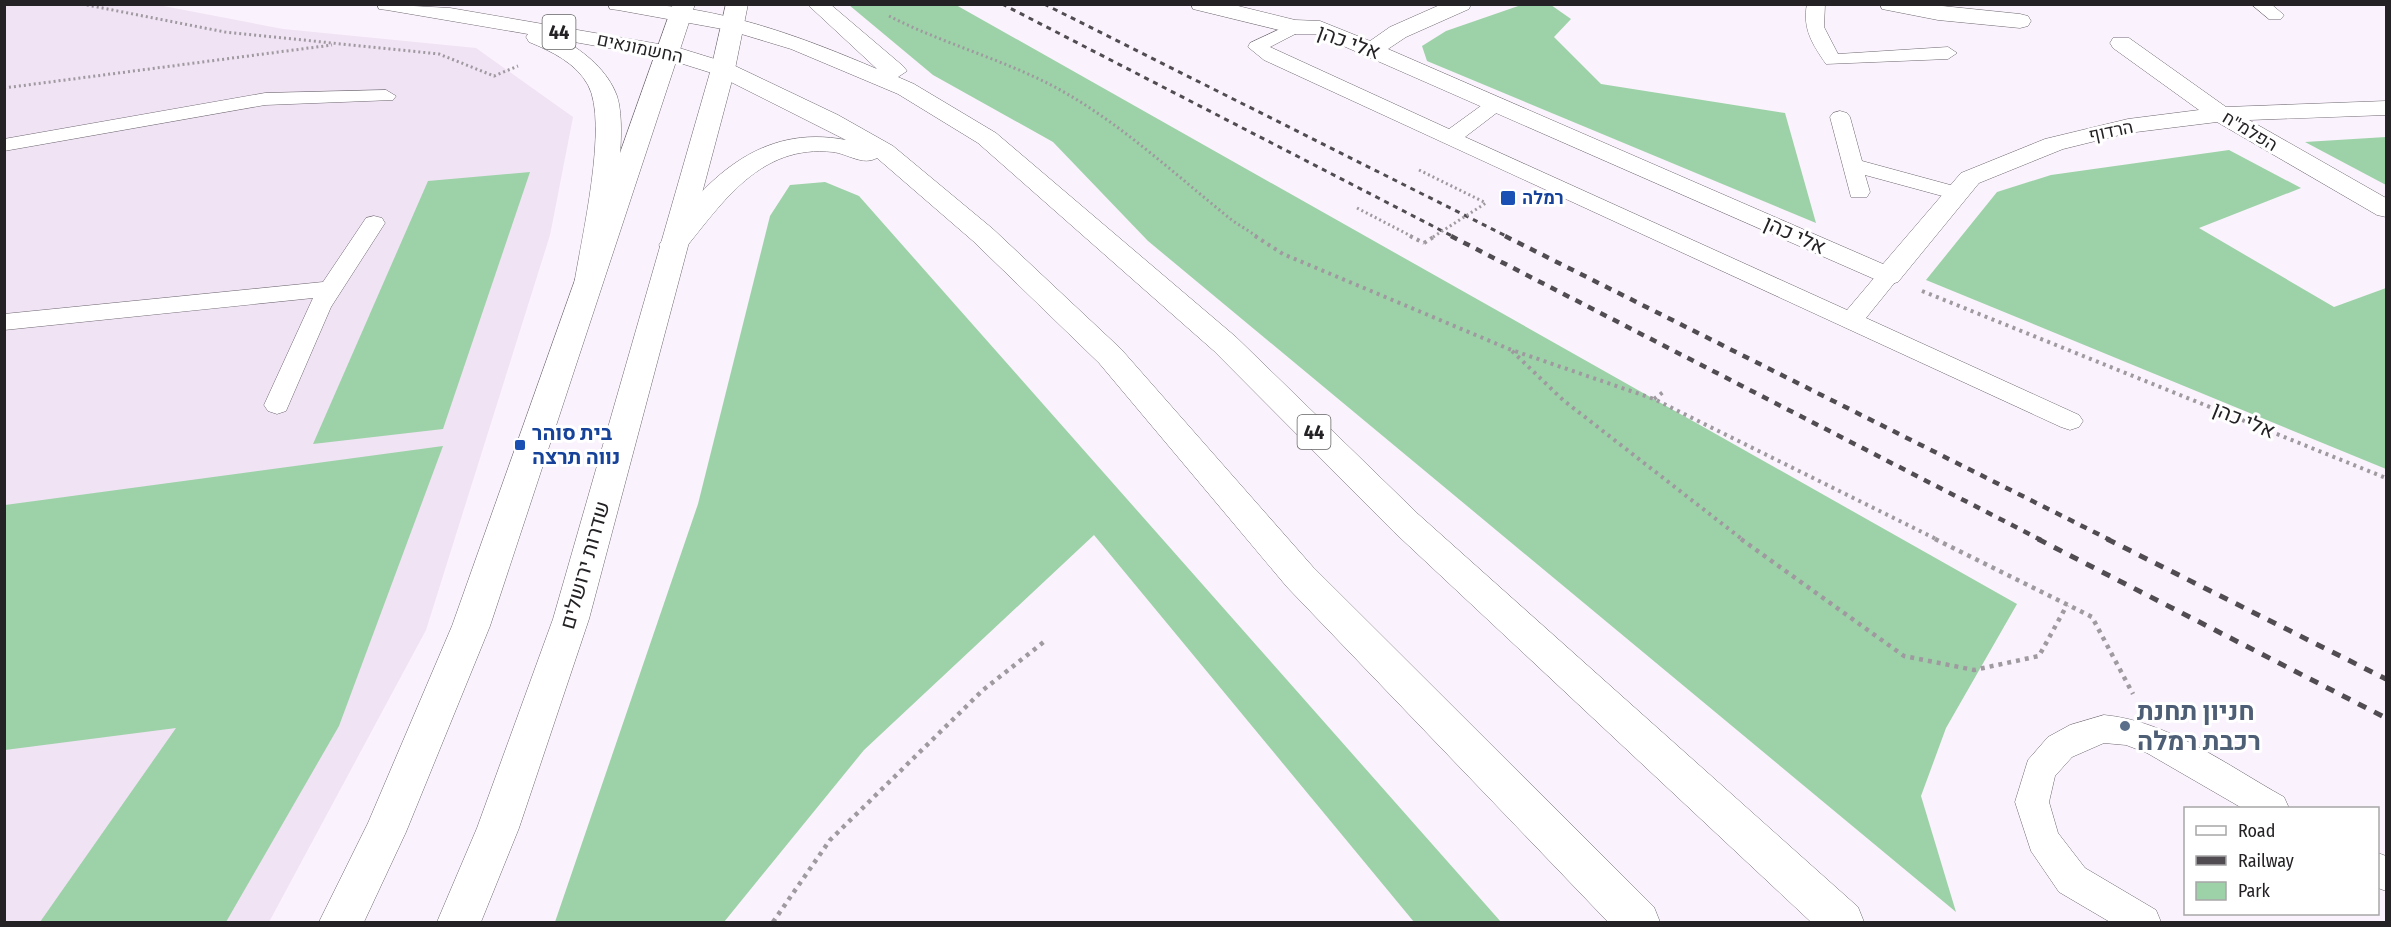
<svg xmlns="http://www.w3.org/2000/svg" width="2391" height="927" font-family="'Fira Sans Condensed',Heebo,sans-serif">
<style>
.built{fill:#f0e3f4}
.green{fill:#9dd2a8}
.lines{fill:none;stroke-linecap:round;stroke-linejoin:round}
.service-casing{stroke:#6e6770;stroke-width:1}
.minor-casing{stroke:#6e6770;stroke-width:1}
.secondary-casing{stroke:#6e6770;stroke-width:1}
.trunk-casing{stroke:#6e6770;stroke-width:1}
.path-far2{stroke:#9f99a0;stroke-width:3;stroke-dasharray:2 3;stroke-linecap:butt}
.path-far1{stroke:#9f99a0;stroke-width:4;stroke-dasharray:3 4.5;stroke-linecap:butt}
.path{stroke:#9f99a0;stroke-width:4.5;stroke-dasharray:4 5;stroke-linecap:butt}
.service{fill:#fff;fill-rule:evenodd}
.minor{fill:#fff;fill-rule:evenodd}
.secondary{fill:#fff;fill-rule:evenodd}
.trunk{fill:#fff;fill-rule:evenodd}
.rail-far2{stroke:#504c51;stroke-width:3;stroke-dasharray:5 5;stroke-linecap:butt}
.rail-far1{stroke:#504c51;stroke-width:4.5;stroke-dasharray:7 7;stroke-linecap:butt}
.rail{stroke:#504c51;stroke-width:5;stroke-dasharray:9 9;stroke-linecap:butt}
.path-bridge-far1{stroke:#9f99a0;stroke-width:3;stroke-dasharray:2 3;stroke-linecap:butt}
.path-bridge{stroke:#9f99a0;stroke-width:4;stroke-dasharray:3 4.5;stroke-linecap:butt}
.transit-dot{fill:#1a4fb4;stroke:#fff;stroke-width:2}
.service-dot{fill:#5c6f8a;stroke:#fff;stroke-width:2}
.labels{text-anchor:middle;stroke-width:6;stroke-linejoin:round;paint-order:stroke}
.far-street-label{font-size:18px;fill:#252225;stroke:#fff}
.far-transit-label{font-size:18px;font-weight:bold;fill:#164399;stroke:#fff;text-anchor:start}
.shield{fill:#fff;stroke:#666466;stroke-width:1.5}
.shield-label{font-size:20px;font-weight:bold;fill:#252225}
.street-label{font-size:21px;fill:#252225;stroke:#fff}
.transit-label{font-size:21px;font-weight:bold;fill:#164399;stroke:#fff;text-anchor:start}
.near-service-label{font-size:26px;font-weight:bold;fill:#4e5e75;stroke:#fff;text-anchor:start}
</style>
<rect width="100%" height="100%" fill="#faf2fc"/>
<polygon class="built" points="5,5 158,5 283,29 476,48 573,117 550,235 426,630 269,922 5,922"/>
<g class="green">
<polygon points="1524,4 1551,5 1571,19 1554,37 1601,84 1785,113 1816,223 1427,61 1422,46 1446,31"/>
<polygon points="849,5 956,5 2017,604 1946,728 1921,796 1956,912 1148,241 1053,142 933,75"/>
<polygon points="2386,137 2386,185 2305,142"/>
<polygon points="2229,150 2301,188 2199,228 2334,307 2386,288 2386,469 1926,280 1997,192 2051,175"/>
<polygon points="530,172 443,429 313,444 428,181"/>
<polygon points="825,182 859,196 1501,922 1414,922 1094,535 864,750 724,922 555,922 698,504 770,216 790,185"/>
<polygon points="443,446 339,726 226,922 40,922 176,728 5,750 5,505"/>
</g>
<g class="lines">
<defs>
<g id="service">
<path d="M1807,4h18l-1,23 14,27 110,-7 9,6 -9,6 -122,5c-13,-19 -24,-35 -19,-60z"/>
<polygon points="2251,4 2271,4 2284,15 2281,19 2269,19"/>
<polygon points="1295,22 1304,27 1301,31 1270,47 1449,129 1489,100 1503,100 1506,104 1503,108 1465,137 1847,310 1880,271 1896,271 1900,276 1866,318 2079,415 2083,421 2079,427 2070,430 2061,427 1264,60 1248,47 1250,43"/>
<polygon points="386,90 396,96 393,100 265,105 4,151 4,139 265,93"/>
<polygon points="1840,111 1847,113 1850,117 1862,161 1965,189 1968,194 1965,199 1957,200 1865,175 1870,192 1867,197 1851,197 1830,117 1833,113"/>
<polygon points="374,216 382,218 385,223 331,307 286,411 277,414 268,411 264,405 313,298 4,330 4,314 323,282 366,218"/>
<path d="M2104,715c65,6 124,51 180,82l5,11h-47l-95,-55 -21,-8 -22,-2 -32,14 -17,19 -6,26 9,31 27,35 71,42 5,12h-51l-51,-30 -28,-41 -16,-49 13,-42 20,-23 22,-12z"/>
<polygon points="2378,853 2386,856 2386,891 2378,888"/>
</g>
<g id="minor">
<polygon points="1191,4 1230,4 1295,20 1320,21 1370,41 1390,27 1442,4 1471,4 1469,9 1406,37 1388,49 1883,264 1961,173 2045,139 2128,119 2199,110 2113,48 2110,43 2113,38 2129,38 2226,107 2386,101 2386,115 2249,120 2386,198 2386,217 2377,215 2217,122 2128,133 2063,149 1979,183 1898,282 1888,285 1316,34 1295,34 1193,9"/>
<polygon points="1880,4 1923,4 2020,14 2028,16 2031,21 2028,26 2020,28 1938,20 1882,9"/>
</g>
<g id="secondary">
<polygon points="673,4 695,4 490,626 406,832 364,922 319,922 368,823 452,626"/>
<polygon points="726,4 748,4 735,69 589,619 519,828 481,922 437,922 477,828 553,619 711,69"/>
</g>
<g id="trunk">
<path d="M377,4l73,4 226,39 55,17 107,51 55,31 100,83 128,120 192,218 341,340 6,15h-52l-321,-335 -188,-224 -126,-122 -96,-83c-14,8 -29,-4 -44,-6 -73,-8 -110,50 -150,99l-10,2 -10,-2 -4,-6c45,-65 101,-122 187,-105l-131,-66 -51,-16 -101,-18c22,12 45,31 54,56 13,39 -9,145 -15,189l-4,6 -10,3 -10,-3 -4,-6c7,-45 35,-162 14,-200 -12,-22 -37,-34 -59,-43l-3,-5 2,-3 -141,-24 -8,-1z"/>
<path d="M608,4c16,0 34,-1 50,1 77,7 149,34 219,64l-70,-65h23l73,62 4,5 -9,6 16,7 82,49 240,204 182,177 440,393 6,15h-53l-417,-390 -180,-181 -236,-208 -80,-49 -107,-45 -63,-19 -110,-20 -8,-1z"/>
</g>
</defs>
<use href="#service" class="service-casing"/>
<use href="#minor" class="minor-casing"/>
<use href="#secondary" class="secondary-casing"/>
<use href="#trunk" class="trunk-casing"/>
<g class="path-far2">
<polyline points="82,4 225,32 439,54 494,76 518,66"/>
<path d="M889,16c49,25 102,40 152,64 69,33 132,93 192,141l25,16"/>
<polyline points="4,88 332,45"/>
<polyline points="1419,170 1486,203"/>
<polyline points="1357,208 1413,237"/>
</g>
<g class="path-far1">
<polyline points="1255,236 1283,254 1509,349 1654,399 1938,540"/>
<polyline points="1410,236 1424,243"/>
<polyline points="1922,291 2386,478"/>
<polyline points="1512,351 1563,400 1743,540"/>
<polyline points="1654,399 1666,390"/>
</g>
<g class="path">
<polyline points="1741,539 1904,656 1974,670 2039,656 2067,605"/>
<polyline points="1935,539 2092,617 2133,694"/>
<polyline points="773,922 830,840 983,690 1045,641"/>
</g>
<use href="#service" class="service"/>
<use href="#minor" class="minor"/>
<use href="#secondary" class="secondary"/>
<use href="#trunk" class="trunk"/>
<g class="rail-far2">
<polyline points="1002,4 1454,237"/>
<polyline points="1044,4 1508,237"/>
</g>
<g class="rail-far1">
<polyline points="1451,236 2041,540"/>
<polyline points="1505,236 2110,540"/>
</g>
<g class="rail">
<polyline points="2038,539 2386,718"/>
<polyline points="2107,539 2386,679"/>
</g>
<polyline class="path-bridge-far1" points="1433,237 1486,203"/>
<polyline class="path-bridge" points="1424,243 1435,236"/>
</g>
<g class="transit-dot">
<rect x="1500" y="190" width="16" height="16" rx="3"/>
<rect x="514" y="439" width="12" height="12" rx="3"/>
</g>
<circle class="service-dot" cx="2125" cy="726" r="6"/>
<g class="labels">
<g class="far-street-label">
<text transform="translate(640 48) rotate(12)" y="6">החשמונאים</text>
<text transform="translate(2111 131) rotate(-12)" y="6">הרדוף</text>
<text transform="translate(2250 131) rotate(31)" y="6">הפלמ"ח</text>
</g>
<g class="far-transit-label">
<text x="1522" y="204">רמלה</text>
</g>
<g class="shield">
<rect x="542.5" y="15" width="33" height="34" rx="4.5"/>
<rect x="1297.5" y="415" width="33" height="34" rx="4.5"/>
</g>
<g class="shield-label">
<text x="559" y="39">44</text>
<text x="1314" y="439">44</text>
</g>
<g class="street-label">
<text transform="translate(1349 42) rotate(20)" y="7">אלי כהן</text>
<text transform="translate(1795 235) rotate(24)" y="7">אלי כהן</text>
<text transform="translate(2244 420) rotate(22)" y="7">אלי כהן</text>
<text transform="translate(585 565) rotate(-74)" y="7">שדרות ירושלים</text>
</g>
<g class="transit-label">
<text x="532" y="440">בית סוהר<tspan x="532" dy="24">נווה תרצה</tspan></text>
</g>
<g class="near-service-label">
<text x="2137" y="720">חניון תחנת<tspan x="2137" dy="30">רכבת רמלה</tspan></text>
</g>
</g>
<rect width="2391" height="927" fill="none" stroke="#252225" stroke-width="12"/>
<rect x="2184" y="807" width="195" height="108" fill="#ffffff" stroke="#a8a7a8" stroke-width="1.5"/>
<rect x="2196" y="826" width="30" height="9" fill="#ffffff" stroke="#a8a7a8" stroke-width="1.5"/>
<text x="2238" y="837" font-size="18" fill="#252225">Road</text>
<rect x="2196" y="856" width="30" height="9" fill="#504c51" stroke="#a8a7a8" stroke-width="1.5"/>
<text x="2238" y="867" font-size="18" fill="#252225">Railway</text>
<rect x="2196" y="882" width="30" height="18" fill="#9dd2a8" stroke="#a8a7a8" stroke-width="1.5"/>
<text x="2238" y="897" font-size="18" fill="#252225">Park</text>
</svg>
